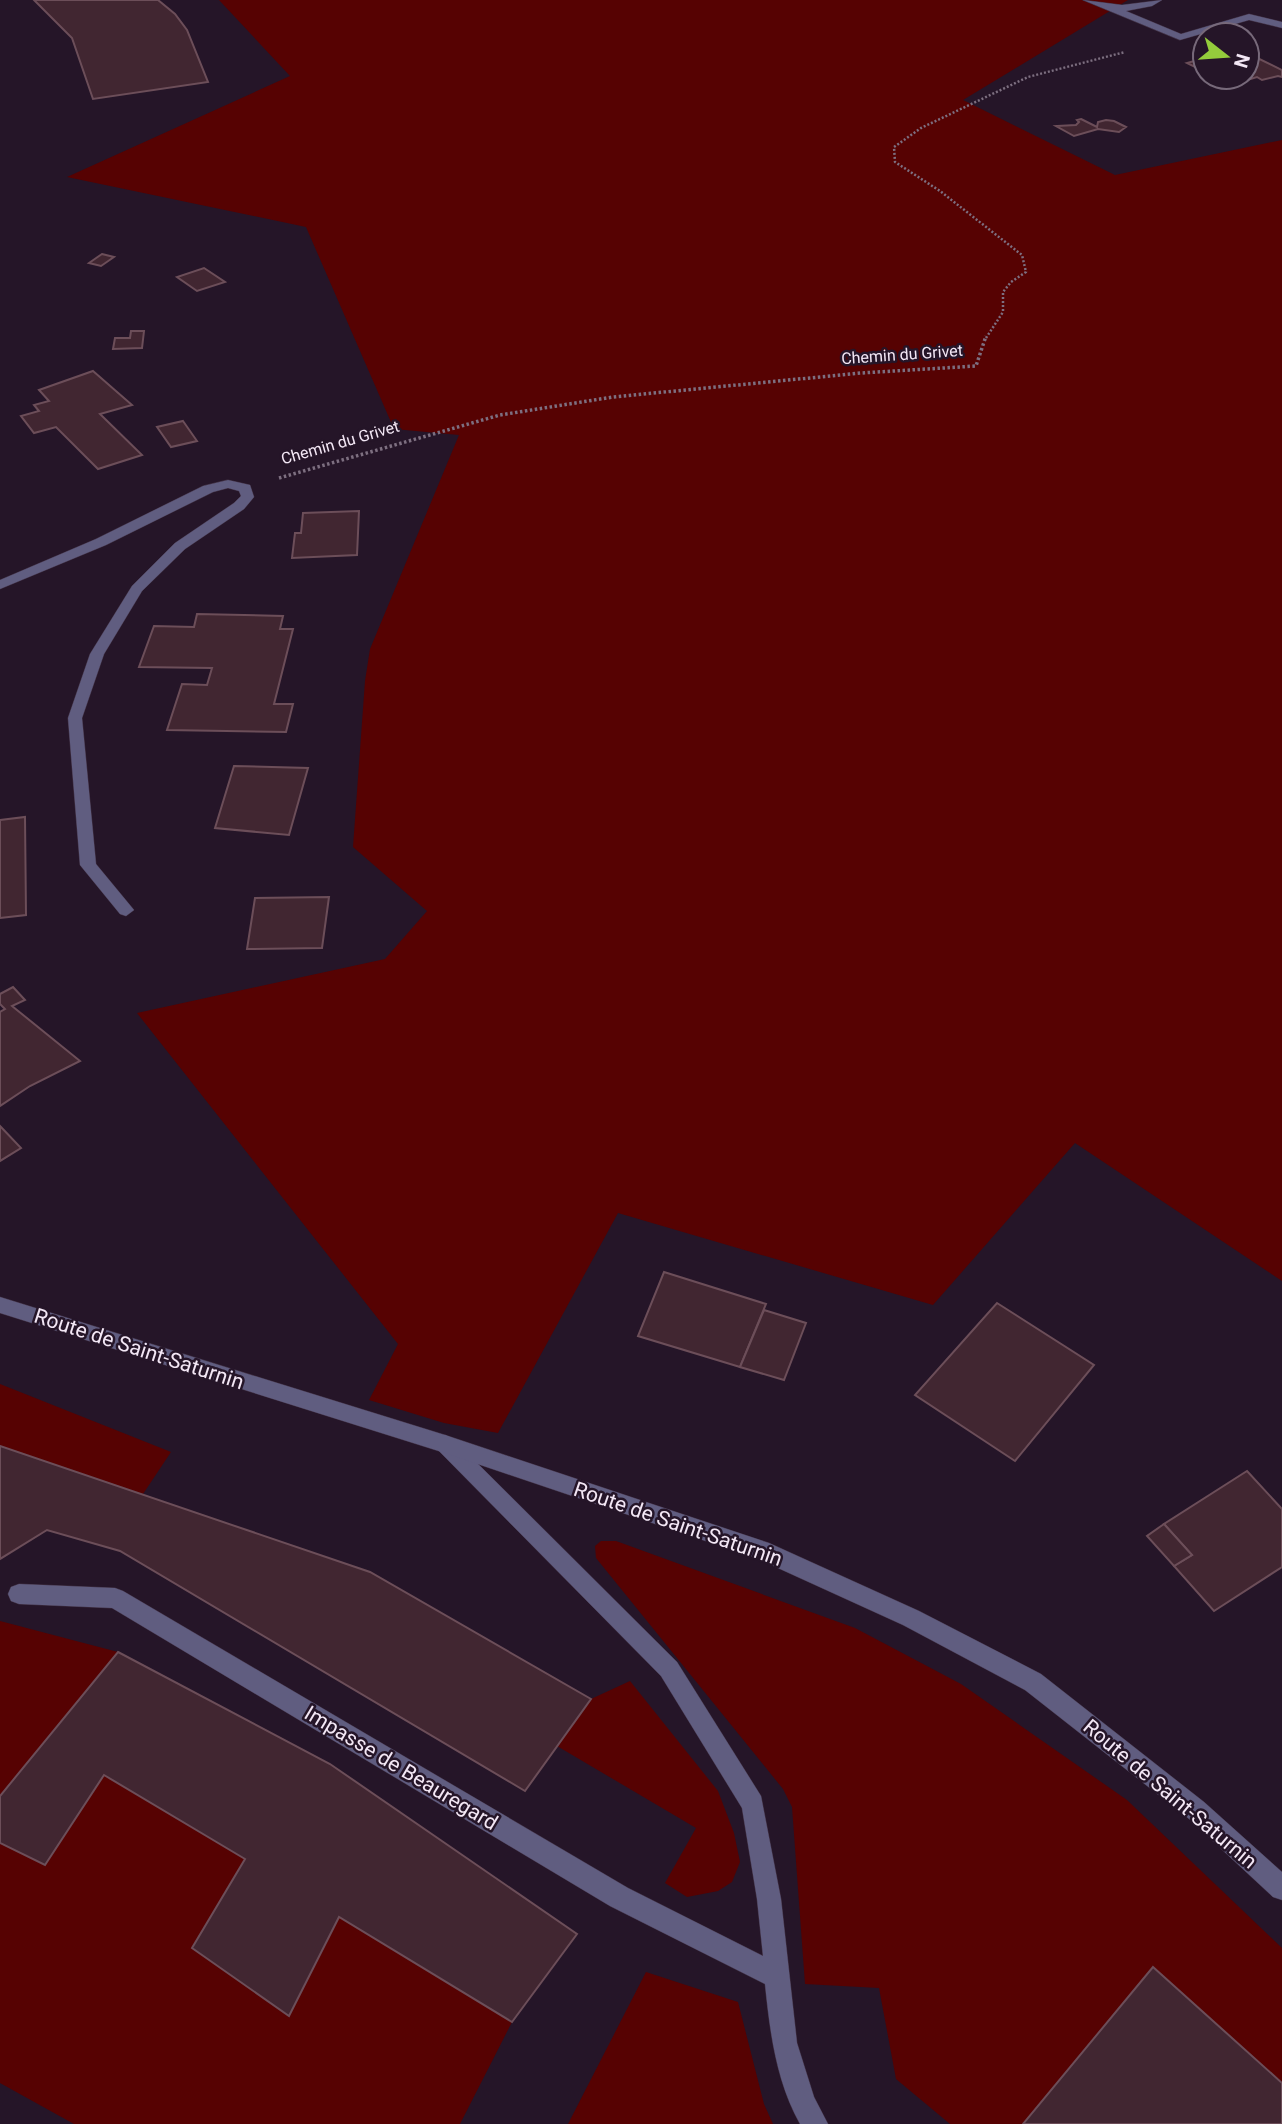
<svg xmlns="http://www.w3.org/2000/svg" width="1282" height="2124" font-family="Roboto,sans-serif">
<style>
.green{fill:#560202}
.building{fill:#412631;stroke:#6c4e59;stroke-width:2}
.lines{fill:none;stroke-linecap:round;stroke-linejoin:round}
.service-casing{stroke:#423245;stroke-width:1}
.minor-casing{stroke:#423245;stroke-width:1}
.path-far1{stroke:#7d6f80;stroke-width:2.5;stroke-dasharray:2 2;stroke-linecap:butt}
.path{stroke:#7d6f80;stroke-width:3.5;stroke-dasharray:2.5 2.5;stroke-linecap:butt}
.service{fill:#605d80;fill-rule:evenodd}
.minor{fill:#605d80;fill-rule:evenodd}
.labels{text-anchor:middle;stroke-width:5;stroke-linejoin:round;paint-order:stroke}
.far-street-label{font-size:16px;fill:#f3e7f5;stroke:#251528}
.near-street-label{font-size:21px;fill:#f3e7f5;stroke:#251528}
</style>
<rect width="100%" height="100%" fill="#251528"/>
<g class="green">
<polygon points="219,0 1128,0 963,100 1115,175 1282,140 1282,1281 1075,1143 933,1305 618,1213 498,1433 444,1423 369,1400 398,1344 137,1013 385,959 427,911 353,847 365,681 370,649 459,435 394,429 306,227 67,177 290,76"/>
<polygon points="0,1384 171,1452 143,1494 0,1446"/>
<polygon points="601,1541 616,1541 855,1628 961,1684 1127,1800 1282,1948 1282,2083 1153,1967 1023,2124 950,2124 896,2079 879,1988 805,1984 792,1807 783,1789 596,1558 595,1546"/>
<polygon points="0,1621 118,1652 0,1796"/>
<polygon points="630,1681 718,1791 734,1833 740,1862 732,1882 718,1891 687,1897 665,1883 696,1828 557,1746 591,1699"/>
<polygon points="104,1775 245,1859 192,1948 289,2016 339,1917 512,2022 460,2124 74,2124 0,2083 0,1843 45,1865"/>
<polygon points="646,1972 738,2002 764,2104 773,2124 568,2124"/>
</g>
<g class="building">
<polygon points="34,0 158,0 175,14 187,30 208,82 93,99 72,38"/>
<polygon points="1247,53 1282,70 1282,77 1278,76 1262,80 1257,77 1231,85 1216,77 1247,77"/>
<polygon points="1205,58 1205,72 1187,63"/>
<polygon points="1081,119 1097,127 1098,122 1106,120 1114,121 1126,127 1119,132 1098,129 1074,136 1056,126 1076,125 1079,122 1077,120"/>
<polygon points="102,254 114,257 101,266 89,263"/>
<polygon points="204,268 225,282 197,291 177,277"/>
<polygon points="131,331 144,331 142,348 113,349 115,338 130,338"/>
<polygon points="93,371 132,405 100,414 142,455 98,469 56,427 34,433 21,416 39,411 34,405 49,401 39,390"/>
<polygon points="183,421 197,441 171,447 157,427"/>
<polygon points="359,511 357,555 292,558 295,533 301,533 303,513"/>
<polygon points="197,614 283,616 280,629 293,629 274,704 293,704 286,732 167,730 182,684 207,685 212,668 139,667 154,626 194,627"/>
<polygon points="234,766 308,768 289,835 215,828"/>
<polygon points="25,817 26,915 0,918 0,820"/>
<polygon points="329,897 322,948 247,949 255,898"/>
<polygon points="13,987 25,1000 12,1006 80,1061 30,1086 0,1106 0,1012 5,1009 0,1004 0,994"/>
<polygon points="0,1126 21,1148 0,1161"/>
<polygon points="664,1272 766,1304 740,1367 638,1336"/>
<polygon points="997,1303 1094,1365 1015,1461 915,1395"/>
<polygon points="764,1310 806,1323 784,1380 740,1367"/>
<polygon points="0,1446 370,1572 591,1699 525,1791 120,1551 47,1530 0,1559"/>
<polygon points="1247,1471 1282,1509 1282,1567 1214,1611 1174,1566 1192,1555 1164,1524"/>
<polygon points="1164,1524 1192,1555 1174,1566 1147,1536"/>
<polygon points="118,1652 330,1764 577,1934 512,2022 339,1917 289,2016 192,1948 245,1859 104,1775 45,1865 0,1843 0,1796"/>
<polygon points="1153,1967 1282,2083 1282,2124 1023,2124"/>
</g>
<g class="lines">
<defs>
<g id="service">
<polygon points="1083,0 1122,5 1162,0 1152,6 1126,11 1181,34 1249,14 1282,22 1282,28 1249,20 1180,40"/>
<path d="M445,1435l7,3 225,224 84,134 20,103 16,144 17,54 14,27h-28c-24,-43 -30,-92 -35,-140l-155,-78 -498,-298 -93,-4 -8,-3 -3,-7 3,-7 8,-3 96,4 8,3 505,297 135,68 -6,-57 -15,-91 -81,-132 -223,-226 -3,-6 3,-6z"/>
</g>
<g id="minor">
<polygon points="228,480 250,485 254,497 244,509 185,549 142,591 104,654 82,718 96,864 134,910 126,916 120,914 80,865 68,718 90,654 132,586 175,543 234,503 241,496 239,491 228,488 213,492 106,545 0,589 0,580 96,539 203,486"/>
<polygon points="0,1297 445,1435 769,1543 919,1611 1041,1674 1204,1802 1282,1872 1282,1900 1273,1897 1188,1818 1025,1690 903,1625 756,1558 445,1453 0,1313"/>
</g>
</defs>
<use href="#service" class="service-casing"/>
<use href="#minor" class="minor-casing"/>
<polyline class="path-far1" points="986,338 1003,312 1003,292 1011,282 1026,272 1022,255 940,191 895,162 894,147 921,128 1028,77 1125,52"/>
<polyline class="path" points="279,478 500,415 613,397 861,373 976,366 986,336"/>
<use href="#service" class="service"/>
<use href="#minor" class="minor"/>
</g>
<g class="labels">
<g class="far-street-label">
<text transform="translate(902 354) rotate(-4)" y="6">Chemin du Grivet</text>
<text transform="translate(340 442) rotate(-16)" y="6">Chemin du Grivet</text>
</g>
<g class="near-street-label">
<text transform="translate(139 1349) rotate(18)" y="7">Route de Saint-Saturnin</text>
<text transform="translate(678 1524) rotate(19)" y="7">Route de Saint-Saturnin</text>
<text transform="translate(401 1768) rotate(31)" y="7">Impasse de Beauregard</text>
<text transform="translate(1170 1794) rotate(40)" y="7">Route de Saint-Saturnin</text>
</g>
</g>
<g transform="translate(1226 56) rotate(107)"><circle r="33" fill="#251528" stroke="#77697a" stroke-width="2"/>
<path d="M0-5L12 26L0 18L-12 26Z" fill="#94cc3c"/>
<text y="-10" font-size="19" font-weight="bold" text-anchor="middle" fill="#f3e7f5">N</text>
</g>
</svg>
